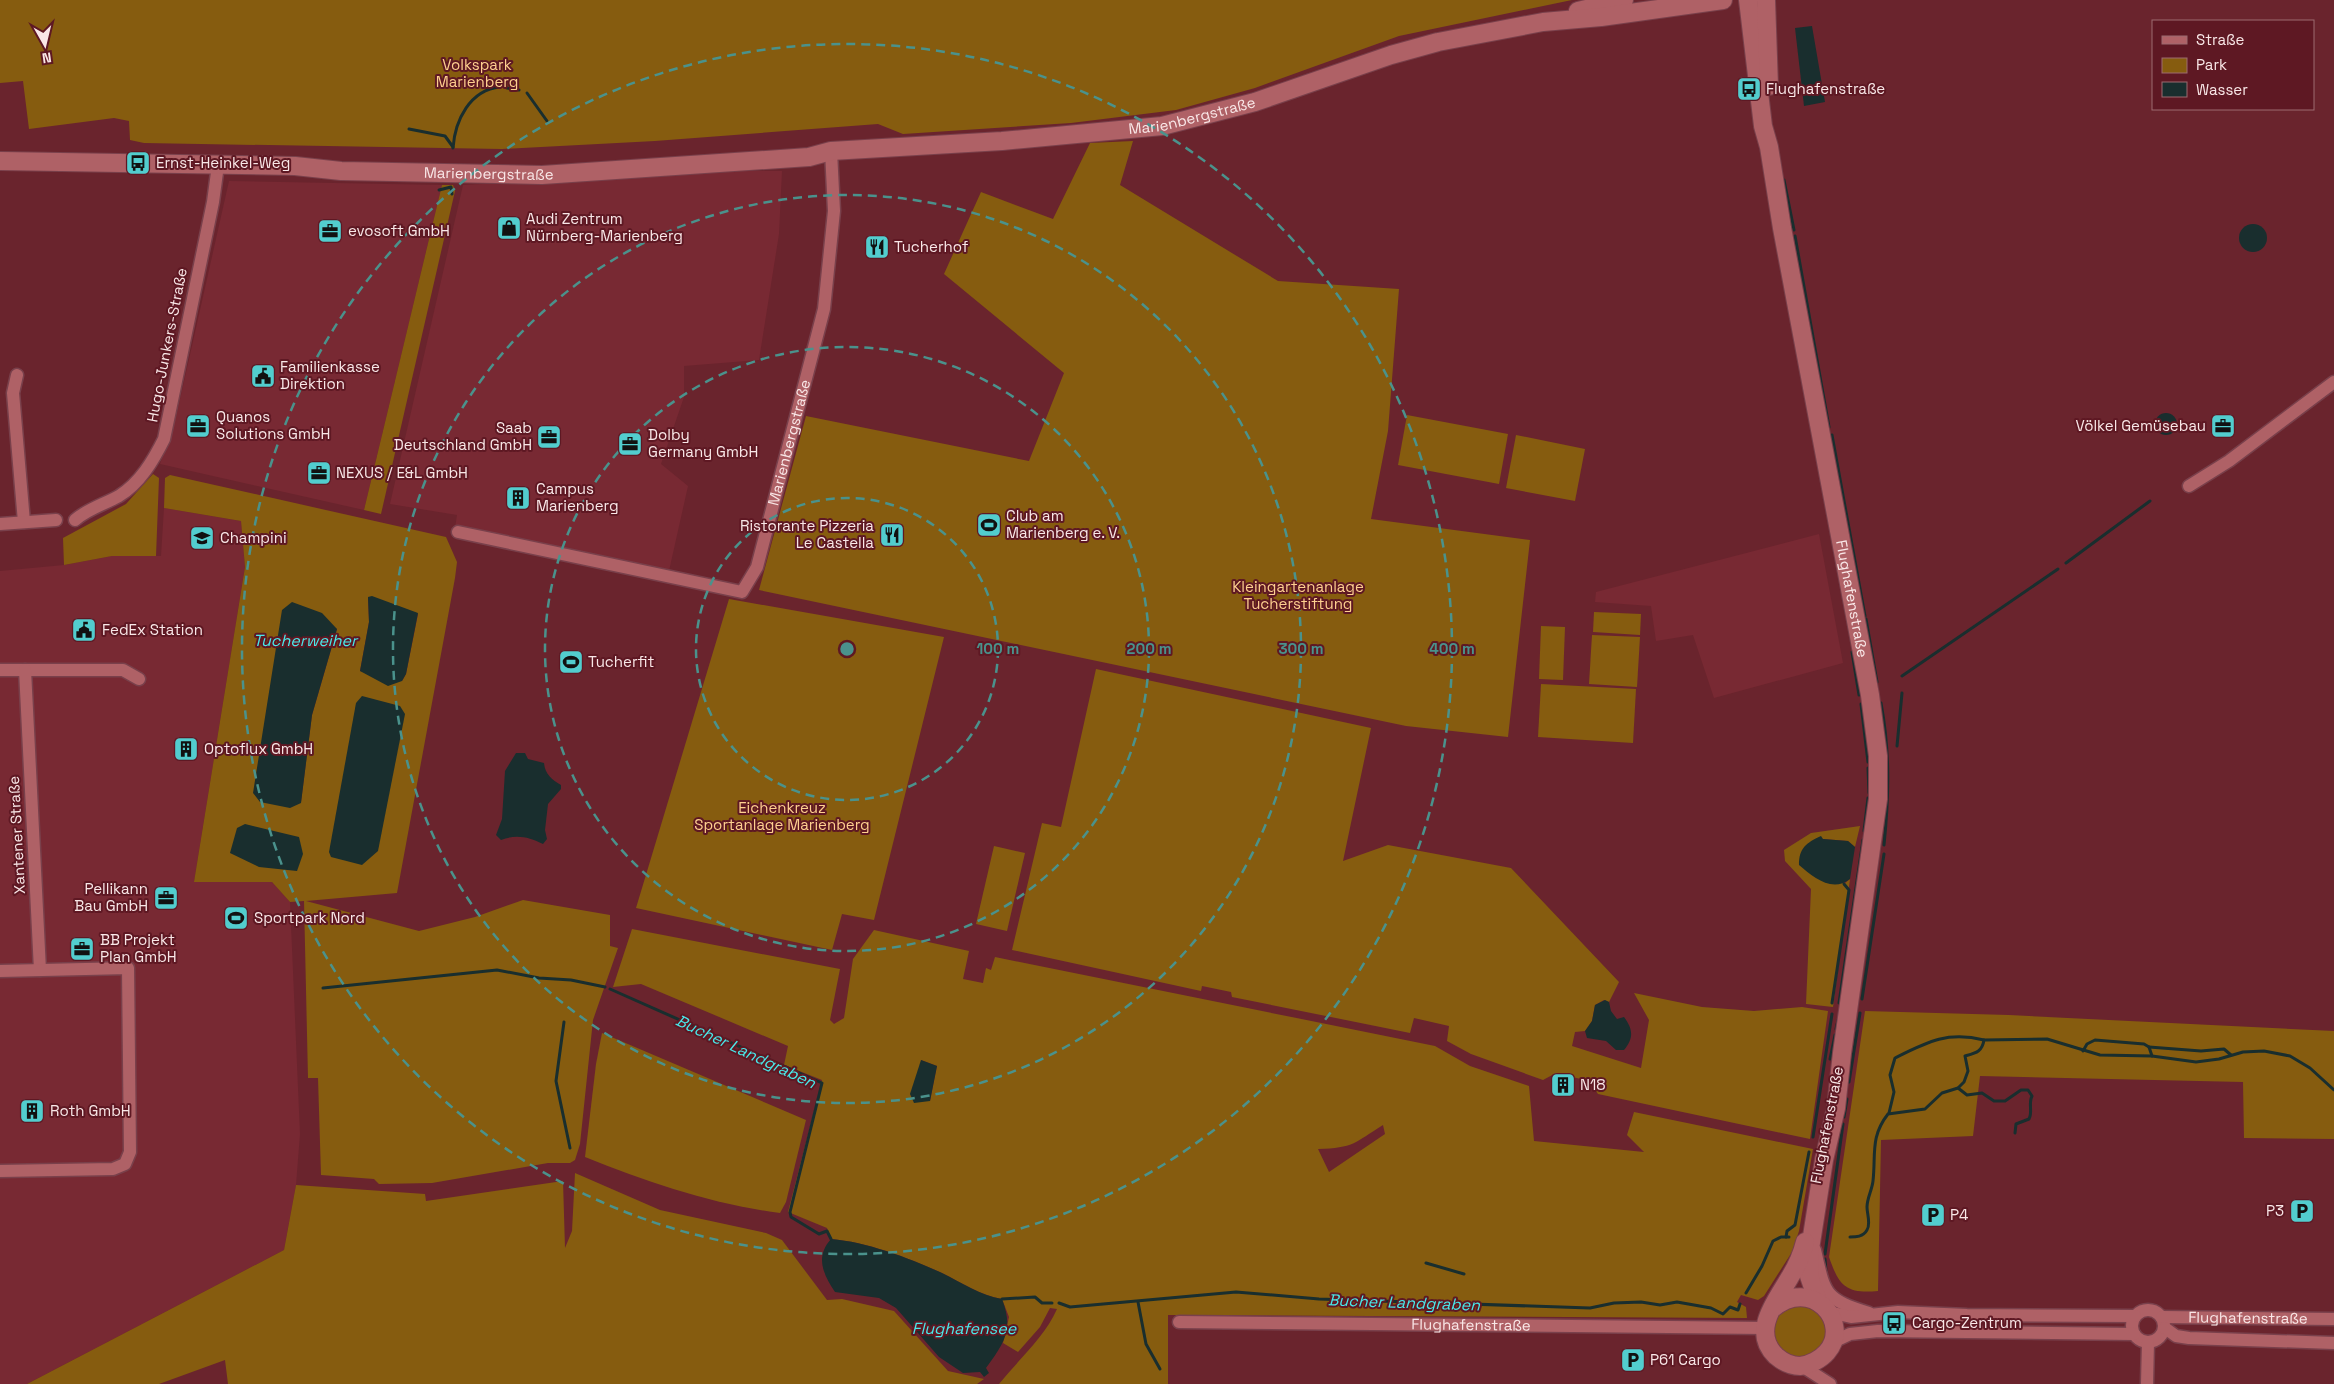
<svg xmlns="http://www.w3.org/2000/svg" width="2334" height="1384" font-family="'Space Grotesk',sans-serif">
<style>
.built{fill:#782933}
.green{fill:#865c0f;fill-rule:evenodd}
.water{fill:#192e2e}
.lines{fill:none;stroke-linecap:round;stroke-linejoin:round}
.stream{stroke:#192e2e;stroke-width:3}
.minor-casing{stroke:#79404b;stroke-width:15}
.secondary-casing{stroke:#79404b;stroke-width:20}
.minor{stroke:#af6166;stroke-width:12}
.secondary{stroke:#af6166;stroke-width:18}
.ring{fill:none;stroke:#4a928c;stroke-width:2.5;stroke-dasharray:9 6}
.labels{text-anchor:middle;stroke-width:4;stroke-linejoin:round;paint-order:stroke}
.park-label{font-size:15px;fill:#fed08f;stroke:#5e1823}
.poi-label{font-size:15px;fill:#f9e7e7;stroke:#5e1823;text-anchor:start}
.street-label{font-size:15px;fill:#f9e7e7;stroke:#5e1823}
.water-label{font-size:16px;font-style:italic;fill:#49e9ea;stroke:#5e1823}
.centre{fill:#4a928c;stroke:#5e1823;stroke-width:2.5}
.ring-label{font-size:15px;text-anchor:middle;font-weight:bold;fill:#4a928c;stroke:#5e1823;stroke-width:4;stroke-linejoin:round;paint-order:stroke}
</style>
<rect width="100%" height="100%" fill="#6a242d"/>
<g class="built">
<polygon points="724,171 782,171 779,234 759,360 684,366 684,397 661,464 688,486 669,571 455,528 457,515 390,504 463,185"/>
<polygon points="229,181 442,185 364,510 160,464 176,417"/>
<polygon points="164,508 241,521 245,567 194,882 272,882 290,902 300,1134 296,1185 284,1250 27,1384 0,1384 0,571 64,565 112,556 161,556"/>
<polygon points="1819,534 1843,663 1714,698 1693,635 1656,641 1651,606 1595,602 1596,592"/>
</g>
<g class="green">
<polygon points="0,0 1572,0 1399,36 1255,88 1176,110 1071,123 903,134 878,124 655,141 502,149 144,143 130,140 129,121 114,118 29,129 23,81 0,83"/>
<polygon points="1133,141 1120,185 1278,281 1399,289 1388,431 1371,519 1530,540 1508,737 1406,726 759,590 806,416 1029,461 1064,373 944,274 981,192 1053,219 1090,143"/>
<polygon points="442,185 453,185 455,191 381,514 364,510"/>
<polygon points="1407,415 1508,434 1499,484 1398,465"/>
<polygon points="1516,435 1585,449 1575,501 1506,488"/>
<polygon points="153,474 159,478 156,556 112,556 64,565 63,538 126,504"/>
<path d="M170,475l276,62 11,25 -2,16 -58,315 -91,8 113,30 56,-14 48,-17 87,15v31l8,2 -25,72 -13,124 -5,16 -5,3h-22l-116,20 -53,1 -5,-5 -53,-4 -3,-97h-10l-4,-177 -14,1 -18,-20h-78l51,-315 -4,-46 -77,-13 1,-30zM368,598l50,16 -12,60 -4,7 -42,-10 9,-49zM282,610l55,19 -25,86 -11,87z"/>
<polygon points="729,599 944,637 874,920 842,914 832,950 636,908"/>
<polygon points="1594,612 1641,614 1640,635 1593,632"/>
<polygon points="1541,626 1565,627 1563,680 1539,679"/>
<polygon points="1592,635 1640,637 1637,687 1589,684"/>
<polygon points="1096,669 1371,728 1343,861 1388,845 1511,868 1619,982 1609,1002 1604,1000 1595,1005 1592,1021 1585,1031 1575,1032 1572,1046 1641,1068 1649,1020 1634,993 1702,1007 1754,1011 1802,1007 1828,1011 1810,1139 1598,1094 1589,1081 1556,1073 1543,1080 1471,1054 1447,1041 1449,1026 1414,1018 1410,1033 1232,997 1231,992 1202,986 1201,991 1012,950 1042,823 1061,827"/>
<polygon points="1541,684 1636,689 1633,743 1538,737"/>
<polygon points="1860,826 1855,847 1848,841 1823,839 1844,884 1850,879 1833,1007 1806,1004 1811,889 1785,861 1784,850 1811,833"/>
<polygon points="994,846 1025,853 1007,931 976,924"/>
<path d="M632,929l208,40 -10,51 4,4 10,-6 9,-59 21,-29 95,21 -6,28 20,4 3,-15 5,2 4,-13 440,89 35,20 59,20 5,55 110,11 -17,-17 7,-23 179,37 -14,82 -7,21 -28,44 -6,4 -17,-5 -4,7 9,5 1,11 -579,-3v69h-169c20,-25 45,-46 58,-75l-7,-1 -10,19 -22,25 -15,-9 6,-26 -7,-18c-22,-4 -40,-16 -60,-26 -33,-15 -75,-31 -111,-34l-4,-11 -39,-16 34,-132 -38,-15 4,-19 -147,-62 -28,3zM921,1060l16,6 -7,35zM1383,1125l2,9 -56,38 -11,-23c36,-1 36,-6 65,-24z"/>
<path d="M1865,1011l144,4 325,16v108l-90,-1 -1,-56 -263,-6 -7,60 -92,4 -3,151c-32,3 -39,-5 -49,-34z"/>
<path d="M602,1033l204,87 -20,82 -6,11c-68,-9 -131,-30 -195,-56l11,-93z"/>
<polygon points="575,1173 660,1210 766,1233 782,1240 827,1300 842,1299 894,1311 948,1371 984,1379 977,1384 228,1384 225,1360 159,1384 27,1384 284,1250 296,1185 425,1194 426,1201 563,1181 565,1248 572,1231"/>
<path d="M1789,1301l33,6 8,31 -17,18c-24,2 -26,0 -40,-18l1,-22z"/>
</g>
<g class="water">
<polygon points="1812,26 1825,102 1804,106 1795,28"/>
<circle cx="2253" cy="238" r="14"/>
<circle cx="2166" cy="424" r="11"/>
<polygon points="372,596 418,613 406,674 402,681 388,686 360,671 369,622 368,597"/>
<polygon points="292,602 322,613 337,629 312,715 301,803 290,808 260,802 253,793 282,610"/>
<polygon points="362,696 400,706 405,714 378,851 362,865 331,857 329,852 356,703"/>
<path d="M516,753h9l3,6 16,4c1,11 8,17 17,22v4l-13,15 -3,26 2,9 -4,5c-14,-7 -27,-10 -42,-4l-5,-5 6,-16 3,-48z"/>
<polygon points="245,824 299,837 303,854 297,871 259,867 230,853 237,828"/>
<path d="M1821,836l2,3 25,2 7,6 -5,32c-18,14 -37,-2 -51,-14 0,-17 7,-22 22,-29z"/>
<path d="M1605,1000l4,2 2,9 6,8 7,-2c9,12 10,21 0,33h-8l-10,-9 -19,-3 -2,-7 7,-10 3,-16z"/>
<polygon points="921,1060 937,1066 930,1101 914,1103 910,1094"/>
<path d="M831,1239c36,3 78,19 111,34 20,10 38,22 60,26 12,31 2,44 -16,69l3,5 -5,4 -4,-5 -17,1 -24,-16 -43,-49 -17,-10 -44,-6c-12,-18 -20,-35 -4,-53z"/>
</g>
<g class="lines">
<g class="stream">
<polyline points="507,88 519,90"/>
<polyline points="527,93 547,121"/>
<polyline points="409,129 445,136 453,147"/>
<path d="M453,148c2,-28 17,-58 47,-61"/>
<polyline points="1784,180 1794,230"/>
<polyline points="439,190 451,187 452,194"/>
<polyline points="1795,236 1829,427"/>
<polyline points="1832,435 1865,616"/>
<polyline points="2066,563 2150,501"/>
<polyline points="1866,619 1877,682"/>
<polyline points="1852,652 1859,695"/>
<polyline points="1902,676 2058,569"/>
<path d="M1881,703c9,48 8,93 3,142"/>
<polyline points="1861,704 1868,762"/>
<polyline points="1897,746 1902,693"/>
<polyline points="1868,768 1869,793"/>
<polyline points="1864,831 1868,798"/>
<polyline points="323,988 497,970 539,978 571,980 605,987"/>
<polyline points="610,989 822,1083 790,1212 791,1217 819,1234 827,1231 831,1239"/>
<polyline points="1862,999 1884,854"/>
<polyline points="1832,1003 1849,890 1844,884"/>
<polyline points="1839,1003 1863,840"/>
<polyline points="564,1022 556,1081 570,1148"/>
<polyline points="1836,1029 1838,1020"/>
<polyline points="2149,1047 2201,1051 2224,1049 2231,1055"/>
<polyline points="2083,1051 2087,1044 2095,1040 2144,1044 2149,1047 2152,1056"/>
<polyline points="1830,1059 1835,1035"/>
<polyline points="1849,1082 1860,1013"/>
<path d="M1958,1088l9,7 15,-2 12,8h11l16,-11h7l4,6c-4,8 1,16 -3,23l-13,5 -1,9"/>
<path d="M1889,1113l5,-21 -4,-17 5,-17c32,-16 52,-27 89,-18"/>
<polyline points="1844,1117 1847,1099"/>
<polyline points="1813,1137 1832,1014"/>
<polyline points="1786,1237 1787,1231 1795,1225 1809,1152"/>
<path d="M1850,1237c6,0 13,0 17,-7 4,-6 0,-16 0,-23 0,-9 5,-17 6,-26 3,-27 -3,-44 15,-67l37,-5 17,-16 16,-5 6,-6 4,-11 -3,-15c11,-3 17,-4 19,-16l63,-1 53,16 52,1 44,6 23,-3 24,-7 21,-1 26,5 20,12 24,22"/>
<polyline points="1825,1254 1843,1124"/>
<polyline points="1825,1259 1826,1271"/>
<polyline points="1426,1263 1464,1274"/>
<polyline points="1746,1293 1762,1266 1773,1241 1781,1237 1789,1237"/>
<polyline points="1002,1299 1035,1297 1042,1303 1052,1303"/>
<polyline points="1138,1302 1146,1344 1160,1369"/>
<polyline points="1059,1303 1070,1307 1236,1292 1319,1299 1590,1308 1614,1303 1641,1302 1660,1305 1677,1302 1711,1308 1723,1314 1730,1307 1738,1310 1740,1304"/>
</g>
<defs>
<g id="minor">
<polyline points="17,375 13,393 24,522"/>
<polyline points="2189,486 2229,461 2334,382"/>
<path d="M75,520c12,-11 30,-16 44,-24 21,-13 34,-35 45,-57l49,-237 5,-37"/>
<polyline points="0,524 56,520"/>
<path id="s1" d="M458,532l284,60 15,-25 67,-258 10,-98 -3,-60"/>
<polyline points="0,670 123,670 139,679"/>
<polyline points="25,670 40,970"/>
<polyline points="0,971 128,968 130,1152 125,1164 113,1169 0,1171"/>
<path d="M1815,1250c10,44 9,49 54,63"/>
<circle cx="2148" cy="1326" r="16"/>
<polyline points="1829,1312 1851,1317 1898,1312 1967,1315 2135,1316"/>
<path id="s2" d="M2162,1317l172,2"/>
<path id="s3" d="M1179,1322l586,6"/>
<polyline points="2165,1328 2176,1336 2189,1338 2334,1343"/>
<polyline points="1833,1342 1850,1334 1878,1331 2134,1334"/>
<polyline points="1802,1366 1830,1384"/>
<polyline points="2147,1384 2148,1342"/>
</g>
<g id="secondary">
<path id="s4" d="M1748,0l15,126 6,21 13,81 88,467 8,61v43l-36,254 -6,55 -12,52 -14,89 -1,27 9,26"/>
<polyline points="1766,0 1769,86"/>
<polyline points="1578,11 1624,0"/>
<path id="s5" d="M0,161l295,5 46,5 201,4 267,-18 22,-6 171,-10 160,-15 93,-24 136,-47 47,-13 105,-20 58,-5 122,-17"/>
<path d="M1772,1309c40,-34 80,14 55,43 -6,7 -17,13 -27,14 -9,0 -17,-4 -24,-10 -26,-25 1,-56 14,-79 7,-11 12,-23 15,-35"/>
</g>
</defs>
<use href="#minor" class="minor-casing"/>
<use href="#secondary" class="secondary-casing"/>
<use href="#minor" class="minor"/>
<use href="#secondary" class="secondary"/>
</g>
<g class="ring">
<circle cx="847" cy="649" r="151"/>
<circle cx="847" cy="649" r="302"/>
<circle cx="847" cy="649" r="454"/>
<circle cx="847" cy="649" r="605"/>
</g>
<defs>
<symbol id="bus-square" viewBox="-11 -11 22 22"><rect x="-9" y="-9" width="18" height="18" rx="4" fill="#52cdce" stroke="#5e1823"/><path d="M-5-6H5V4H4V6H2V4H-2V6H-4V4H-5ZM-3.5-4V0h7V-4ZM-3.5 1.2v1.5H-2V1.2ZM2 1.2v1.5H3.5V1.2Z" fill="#111"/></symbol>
<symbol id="shop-square" viewBox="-11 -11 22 22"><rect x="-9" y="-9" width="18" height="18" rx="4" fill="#52cdce" stroke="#5e1823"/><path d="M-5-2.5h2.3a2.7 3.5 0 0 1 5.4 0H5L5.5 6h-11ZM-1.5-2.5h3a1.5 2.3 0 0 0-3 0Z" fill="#111"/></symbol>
<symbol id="office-square" viewBox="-11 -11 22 22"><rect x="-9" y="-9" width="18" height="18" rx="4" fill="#52cdce" stroke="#5e1823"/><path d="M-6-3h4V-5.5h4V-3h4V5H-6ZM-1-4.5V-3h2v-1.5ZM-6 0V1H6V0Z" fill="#111"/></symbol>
<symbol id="restaurant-square" viewBox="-11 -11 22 22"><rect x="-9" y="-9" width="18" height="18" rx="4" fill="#52cdce" stroke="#5e1823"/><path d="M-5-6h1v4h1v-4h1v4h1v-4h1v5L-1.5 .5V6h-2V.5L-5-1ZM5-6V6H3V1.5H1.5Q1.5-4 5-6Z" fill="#111"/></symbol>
<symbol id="civic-square" viewBox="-11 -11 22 22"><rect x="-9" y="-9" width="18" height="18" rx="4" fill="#52cdce" stroke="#5e1823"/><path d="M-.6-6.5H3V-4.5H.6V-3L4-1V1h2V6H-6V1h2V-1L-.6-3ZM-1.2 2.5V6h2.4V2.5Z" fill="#111"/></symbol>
<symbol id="building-square" viewBox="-11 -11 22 22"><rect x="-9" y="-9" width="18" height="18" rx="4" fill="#52cdce" stroke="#5e1823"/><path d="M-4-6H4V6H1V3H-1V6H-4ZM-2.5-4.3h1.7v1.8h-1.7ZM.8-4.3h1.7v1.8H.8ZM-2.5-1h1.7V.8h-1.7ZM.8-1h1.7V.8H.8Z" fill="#111"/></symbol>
<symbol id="stadium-square" viewBox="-11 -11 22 22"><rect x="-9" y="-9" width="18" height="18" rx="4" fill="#52cdce" stroke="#5e1823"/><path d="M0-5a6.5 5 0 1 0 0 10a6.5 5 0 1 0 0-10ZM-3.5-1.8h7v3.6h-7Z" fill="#111"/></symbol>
<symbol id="school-square" viewBox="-11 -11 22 22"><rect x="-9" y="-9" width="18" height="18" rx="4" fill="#52cdce" stroke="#5e1823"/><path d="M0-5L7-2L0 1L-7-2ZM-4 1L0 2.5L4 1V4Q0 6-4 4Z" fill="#111"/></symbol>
<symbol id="parking-square" viewBox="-11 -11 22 22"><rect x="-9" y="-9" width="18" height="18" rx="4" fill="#52cdce" stroke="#5e1823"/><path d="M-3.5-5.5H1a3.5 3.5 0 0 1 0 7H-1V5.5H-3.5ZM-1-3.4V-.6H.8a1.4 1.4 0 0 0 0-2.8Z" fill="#111"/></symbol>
</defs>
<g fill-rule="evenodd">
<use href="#bus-square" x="1735" y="75" width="28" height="28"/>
<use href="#bus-square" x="124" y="149" width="28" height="28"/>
<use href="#shop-square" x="495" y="214" width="28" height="28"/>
<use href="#office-square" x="316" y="217" width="28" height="28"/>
<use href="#restaurant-square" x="863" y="233" width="28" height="28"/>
<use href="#civic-square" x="249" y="362" width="28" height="28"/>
<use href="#office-square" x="184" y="412" width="28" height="28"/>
<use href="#office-square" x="2209" y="412" width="28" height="28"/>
<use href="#office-square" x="535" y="423" width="28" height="28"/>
<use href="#office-square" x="616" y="430" width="28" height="28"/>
<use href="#office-square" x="305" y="459" width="28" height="28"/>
<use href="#building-square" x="504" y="484" width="28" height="28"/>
<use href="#stadium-square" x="975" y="511" width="28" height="28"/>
<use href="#restaurant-square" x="878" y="521" width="28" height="28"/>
<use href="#school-square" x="188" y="524" width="28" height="28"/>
<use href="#civic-square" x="70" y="616" width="28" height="28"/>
<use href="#stadium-square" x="557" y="648" width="28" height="28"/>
<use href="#building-square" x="172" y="735" width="28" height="28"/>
<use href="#office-square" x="152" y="884" width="28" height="28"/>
<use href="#stadium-square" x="222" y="904" width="28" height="28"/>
<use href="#office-square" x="68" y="935" width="28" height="28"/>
<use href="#building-square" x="1549" y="1071" width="28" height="28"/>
<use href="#building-square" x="18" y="1097" width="28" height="28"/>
<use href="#parking-square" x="2288" y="1197" width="28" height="28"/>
<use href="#parking-square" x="1919" y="1201" width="28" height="28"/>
<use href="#bus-square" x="1880" y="1309" width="28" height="28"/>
<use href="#parking-square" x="1619" y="1346" width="28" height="28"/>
</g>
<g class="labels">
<g class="park-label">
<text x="477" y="70">Volkspark<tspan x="477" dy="17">Marienberg</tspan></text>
<text x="1298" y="592">Kleingartenanlage<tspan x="1298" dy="17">Tucherstiftung</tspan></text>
<text x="782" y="813">Eichenkreuz<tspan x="782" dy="17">Sportanlage Marienberg</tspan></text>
</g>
<g class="poi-label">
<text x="1766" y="94">Flughafenstraße</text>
<text x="156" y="168">Ernst-Heinkel-Weg</text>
<text x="526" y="224">Audi Zentrum<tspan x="526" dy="17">Nürnberg-Marienberg</tspan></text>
<text x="348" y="236">evosoft GmbH</text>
<text x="894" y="252">Tucherhof</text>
<text x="280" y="372">Familienkasse<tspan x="280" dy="17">Direktion</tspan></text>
<text x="216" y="422">Quanos<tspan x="216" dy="17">Solutions GmbH</tspan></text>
<text x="2206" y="431" text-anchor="end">Völkel Gemüsebau</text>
<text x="532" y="433" text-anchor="end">Saab<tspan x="532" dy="17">Deutschland GmbH</tspan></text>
<text x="648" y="440">Dolby<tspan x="648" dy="17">Germany GmbH</tspan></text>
<text x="336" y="478">NEXUS / E&amp;L GmbH</text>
<text x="536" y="494">Campus<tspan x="536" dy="17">Marienberg</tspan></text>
<text x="1006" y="521">Club am<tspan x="1006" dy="17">Marienberg e. V.</tspan></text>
<text x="874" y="531" text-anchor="end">Ristorante Pizzeria<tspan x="874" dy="17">Le Castella</tspan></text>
<text x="220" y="543">Champini</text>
<text x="102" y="635">FedEx Station</text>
<text x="588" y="667">Tucherfit</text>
<text x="204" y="754">Optoflux GmbH</text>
<text x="148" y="894" text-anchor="end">Pellikann<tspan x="148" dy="17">Bau GmbH</tspan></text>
<text x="254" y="923">Sportpark Nord</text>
<text x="100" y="945">BB Projekt<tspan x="100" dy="17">Plan GmbH</tspan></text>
<text x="1580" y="1090">N18</text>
<text x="50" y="1116">Roth GmbH</text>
<text x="2284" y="1216" text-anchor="end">P3</text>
<text x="1950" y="1220">P4</text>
<text x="1912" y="1328">Cargo-Zentrum</text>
<text x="1650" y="1365">P61 Cargo</text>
</g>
<g class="street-label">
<text dy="5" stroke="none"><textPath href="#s5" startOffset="1196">Marienbergstraße</textPath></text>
<text dy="5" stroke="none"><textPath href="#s5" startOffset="489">Marienbergstraße</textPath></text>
<text transform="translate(167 345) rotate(-79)" y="5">Hugo-Junkers-Straße</text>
<text dy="5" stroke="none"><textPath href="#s1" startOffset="448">Marienbergstraße</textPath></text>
<text dy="5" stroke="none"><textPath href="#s4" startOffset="608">Flughafenstraße</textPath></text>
<text transform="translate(17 835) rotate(-93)" y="5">Xantener Straße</text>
<text transform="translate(1827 1125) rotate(-79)" y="5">Flughafenstraße</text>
<text dy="5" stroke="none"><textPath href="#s2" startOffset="86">Flughafenstraße</textPath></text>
<text dy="5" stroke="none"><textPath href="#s3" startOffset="292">Flughafenstraße</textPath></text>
</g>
<g class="water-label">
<text x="305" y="646">Tucherweiher</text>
<text transform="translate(746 1051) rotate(25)" y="6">Bucher Landgraben</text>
<text transform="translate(1404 1302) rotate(2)" y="6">Bucher Landgraben</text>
<text x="964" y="1334">Flughafensee</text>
</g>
</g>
<circle cx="847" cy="649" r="8" class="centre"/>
<g class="ring-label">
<text x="998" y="654">100 m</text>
<text x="1149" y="654">200 m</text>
<text x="1301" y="654">300 m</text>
<text x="1452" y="654">400 m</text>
</g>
<rect x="2152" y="20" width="162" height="90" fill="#5e1823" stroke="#9c6b71"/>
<rect x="2162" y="36" width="25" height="8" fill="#af6166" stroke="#9c6b71"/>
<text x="2196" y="45" font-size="15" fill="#f9e7e7">Straße</text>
<rect x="2162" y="58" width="25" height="15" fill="#865c0f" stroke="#9c6b71"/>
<text x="2196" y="70" font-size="15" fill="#f9e7e7">Park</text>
<rect x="2162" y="82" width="25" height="15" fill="#192e2e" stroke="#9c6b71"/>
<text x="2196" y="95" font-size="15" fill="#f9e7e7">Wasser</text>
<g transform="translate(45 45) rotate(172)" stroke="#5e1823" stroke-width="4" paint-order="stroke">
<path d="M0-4L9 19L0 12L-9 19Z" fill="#f9e7e7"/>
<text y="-8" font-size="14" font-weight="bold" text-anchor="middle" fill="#f9e7e7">N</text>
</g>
</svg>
